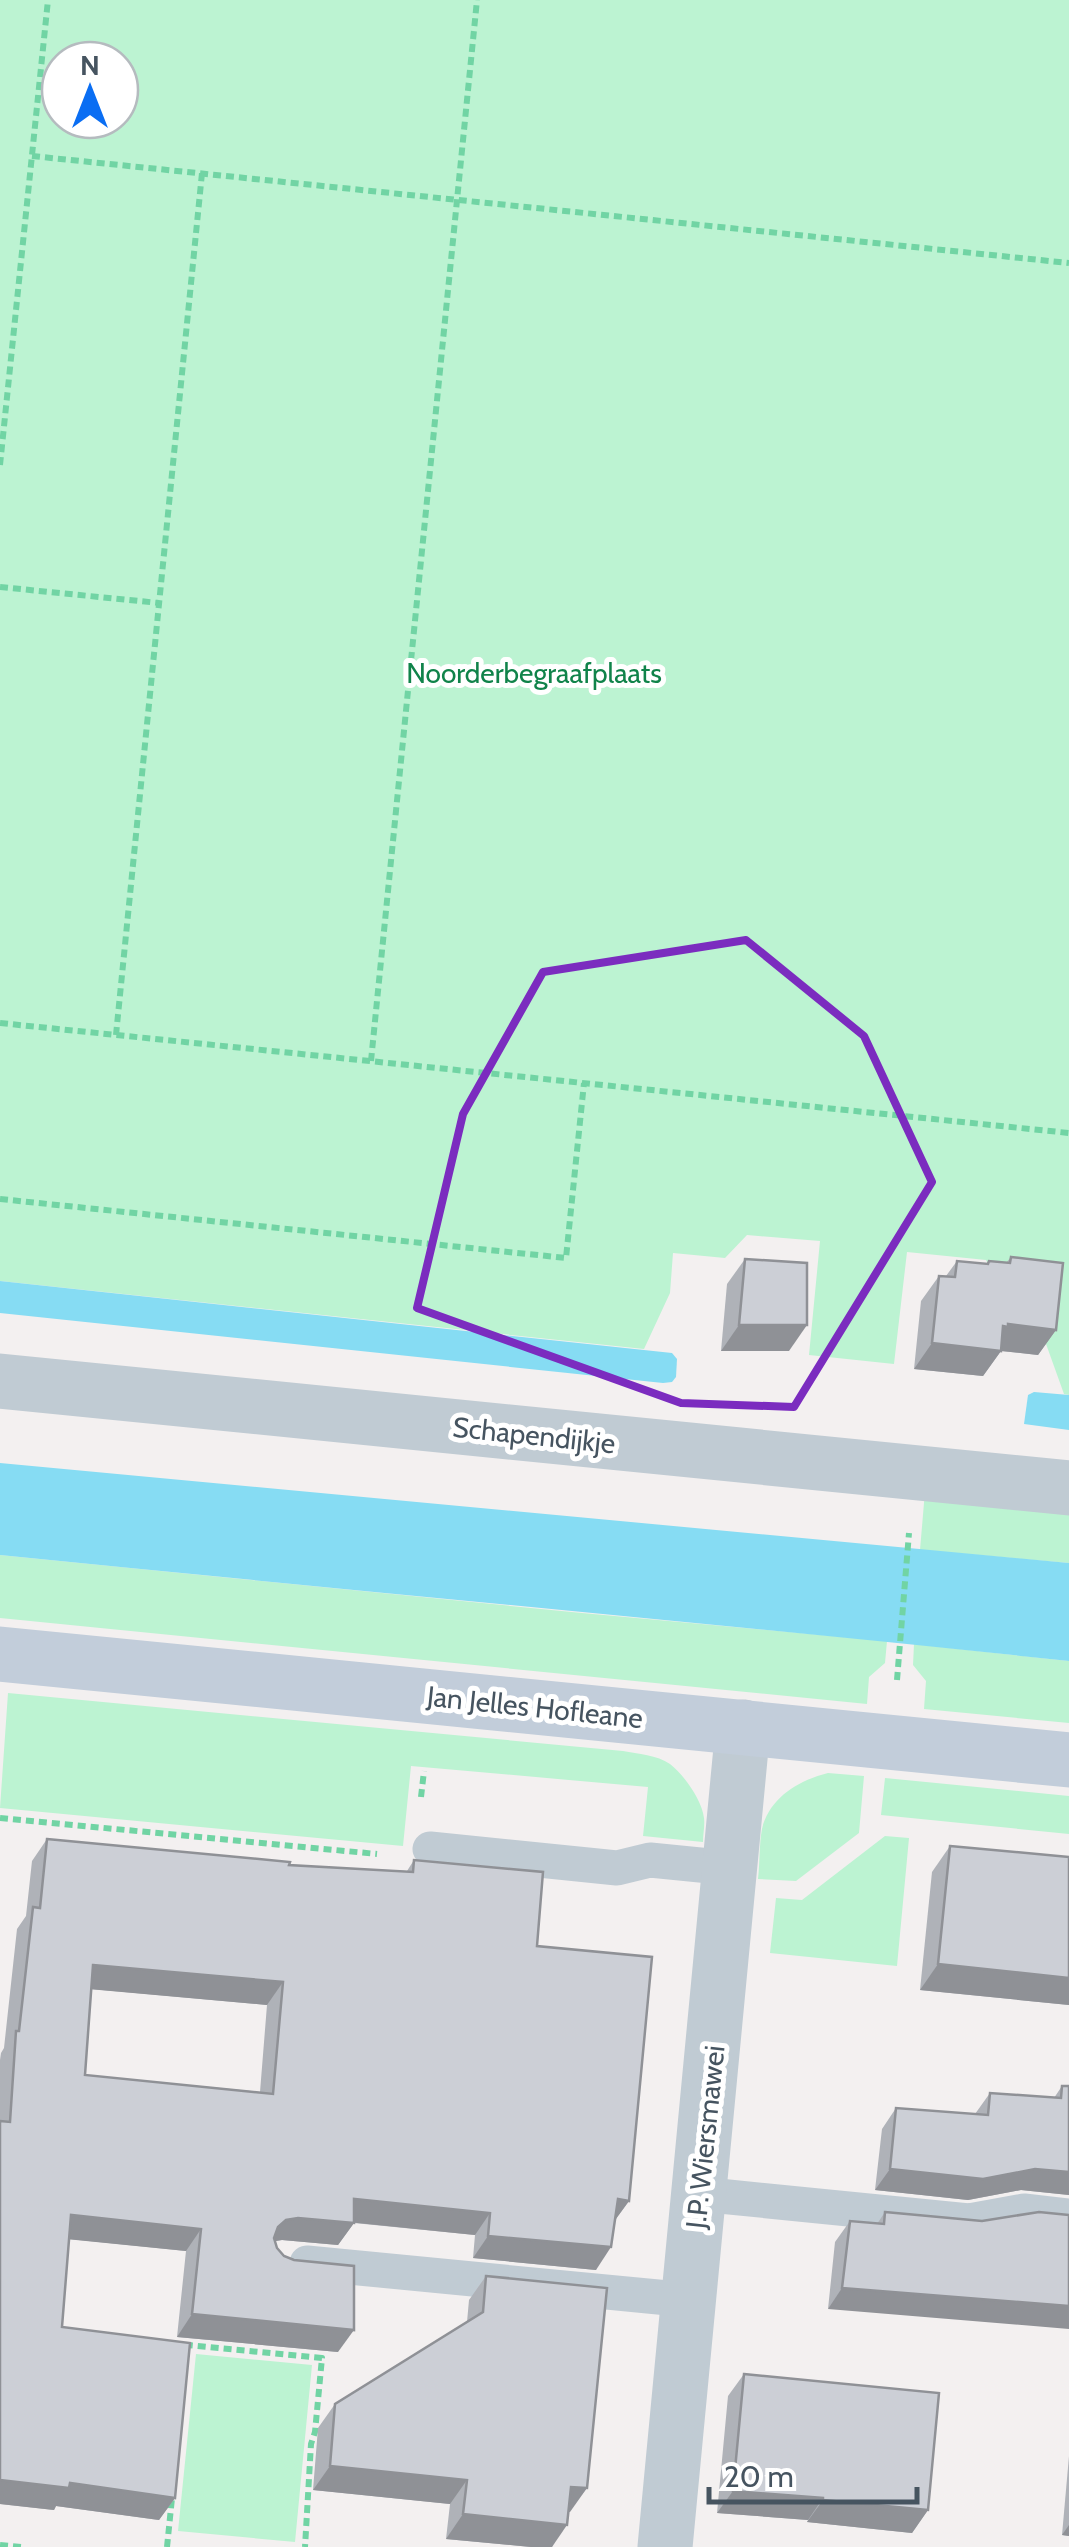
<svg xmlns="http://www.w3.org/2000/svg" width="1069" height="2547" font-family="Cabin,sans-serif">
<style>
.green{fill:#bcf3d2;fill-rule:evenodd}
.water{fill:#86dcf3}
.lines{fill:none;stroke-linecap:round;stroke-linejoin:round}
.path{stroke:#71d4a4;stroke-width:6;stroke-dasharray:8 5;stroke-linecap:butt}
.lane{stroke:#c0cbd3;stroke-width:35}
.street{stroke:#c0cbd3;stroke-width:55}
.secondary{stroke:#c2cdda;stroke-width:55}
.wall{fill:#afb2b8;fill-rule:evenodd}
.shaded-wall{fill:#8f9196}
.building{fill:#cccfd6;stroke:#8f9196;stroke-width:2.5;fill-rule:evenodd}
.marked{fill:none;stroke:#7b2cbf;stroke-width:8;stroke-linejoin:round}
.labels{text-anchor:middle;stroke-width:10;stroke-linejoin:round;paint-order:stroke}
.park-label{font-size:28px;fill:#10834a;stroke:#fff}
.street-label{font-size:28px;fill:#465460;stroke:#fff}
</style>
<rect width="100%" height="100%" fill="#f3f0f0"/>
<g class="green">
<path d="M0,0h1069v1395l-5,-1 -23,-64 -43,-47 -12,-23 -79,-8 -13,112 -85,-9 11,-114 -73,-6 -22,23 -52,-5 -3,40 -26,56 -644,-68zM60,60h60v60h-60z"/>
<polygon points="925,1491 1069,1506 1069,1563 920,1550"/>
<polygon points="0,1555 582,1613 887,1641 885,1663 869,1677 867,1704 0,1618"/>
<polygon points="914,1644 1069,1661 1069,1723 924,1709 926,1681 913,1665"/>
<path d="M8,1693l615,58c15,3 34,4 47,13 14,11 32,36 34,54 1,7 -1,16 -1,24l-60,-6 5,-49 -237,-21 -8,80 -403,-38z"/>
<path d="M828,1773l36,3 -5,57 -63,48 -38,-2c2,-16 1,-34 4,-50 7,-31 37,-49 66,-56z"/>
<polygon points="885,1778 1069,1796 1069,1834 881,1815"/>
<polygon points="885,1836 909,1838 897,1966 770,1953 776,1898 802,1900"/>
<polygon points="196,2354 312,2365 295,2542 178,2531"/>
</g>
<g class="water">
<polygon points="0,1281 672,1353 677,1359 676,1377 672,1382 663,1383 0,1313"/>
<polygon points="1034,1392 1069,1395 1069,1430 1024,1424 1028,1395"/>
<path d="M0,1463l1069,100v98c-356,-38 -713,-70 -1069,-106z"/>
</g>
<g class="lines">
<g class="path">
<polyline points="32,156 1069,263"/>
<polyline points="0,465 48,0"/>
<polyline points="0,587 159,603"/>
<polyline points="0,1023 1069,1133"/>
<polyline points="116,1035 202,173"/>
<polyline points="371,1061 477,0"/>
<polyline points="0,1199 566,1258 584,1083"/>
<polyline points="897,1680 909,1533"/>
<polyline points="421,1797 424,1771"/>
<polyline points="0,1818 377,1854"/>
<polyline points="186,2347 187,2345 322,2358 315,2432 311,2444 305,2547"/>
<polyline points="0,2545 21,2547"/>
<polyline points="167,2547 172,2498"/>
</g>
<g class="lane">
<polyline points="430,1849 617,1868 650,1860 730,1868"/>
<polyline points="699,2194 969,2221 1024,2211 1069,2216"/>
<polyline points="307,2263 689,2300"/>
</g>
<g class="street">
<polyline points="0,1381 1069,1488"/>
<polyline points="665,2547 743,1727"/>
</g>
<polyline class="secondary" points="0,1654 1069,1760"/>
</g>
<g class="wall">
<polygon points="1011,1257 1056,1330 1038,1355 1001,1351 983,1376 914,1369 921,1301 939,1276 946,1276 957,1261 986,1264 989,1261 1006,1263"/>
<polygon points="745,1259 789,1351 721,1351 727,1284"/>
<path d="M47,1839l242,26 118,6 7,-11 123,86 92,255 -14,19 -19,50 -123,-12 2,-23 -121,-12 -16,22 -56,-5 -7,1 2,7 61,104 -161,-15 9,-86 -117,-12 -7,88 113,171 -16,22 -103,-14 -2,4 -54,-6v-444l1,-7 3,-5 13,-119 9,-13 6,-55zM91,1989l176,16 -7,87 -175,-17z"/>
<polygon points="950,1846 1069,1857 1069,2005 920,1990 932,1872"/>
<polygon points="1062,2086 1069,2086 1069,2195 1021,2190 968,2200 875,2190 882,2129 896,2108 975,2114 990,2093 1054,2098"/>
<polygon points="885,2212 982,2221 828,2309 835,2242 850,2221 877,2224"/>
<polygon points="486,2276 587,2488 568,2512 552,2547 531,2547 446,2539 450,2504 313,2490 318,2428 335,2404 467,2322 469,2300"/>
<polygon points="744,2374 928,2510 912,2533 807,2522 808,2520 717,2513 728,2396"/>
<polygon points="1069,2456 1069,2536 1062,2535"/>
</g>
<g class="shaded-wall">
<polygon points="1008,1324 1056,1330 1038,1355 992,1350 1001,1351 983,1376 914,1369 932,1343"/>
<polygon points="739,1325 807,1325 789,1351 721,1351"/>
<polygon points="938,1964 1069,1978 1069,2005 920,1990"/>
<polygon points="93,1965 283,1982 267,2005 77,1988"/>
<polygon points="890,2169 1035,2169 1069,2172 1069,2195 1021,2190 968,2200 875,2190"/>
<polygon points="354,2199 490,2213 475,2235 338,2221"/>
<polygon points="618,2199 629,2201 613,2223"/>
<polygon points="71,2215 201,2229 186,2251 56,2238"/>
<polygon points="298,2218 354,2223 338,2245 282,2240 270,2242 278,2227 286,2220"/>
<polygon points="488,2236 611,2247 596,2270 473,2258"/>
<polygon points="842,2288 1069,2306 1069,2329 828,2309"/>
<polygon points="192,2314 354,2330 338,2352 177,2337"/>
<polygon points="330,2466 467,2480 450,2504 313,2490"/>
<polygon points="0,2480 70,2483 175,2498 159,2520 56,2506 54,2510 0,2504"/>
<polygon points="571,2487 587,2488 570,2512 554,2511"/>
<polygon points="733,2491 823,2498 808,2520 717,2513"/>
<polygon points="823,2500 928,2510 912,2533 807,2522"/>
<polygon points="463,2514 567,2525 552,2547 531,2547 446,2539"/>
<polygon points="1069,2525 1069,2536 1062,2535"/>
</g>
<g class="building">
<polygon points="1011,1257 1063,1263 1056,1330 1008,1324 1008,1327 1003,1326 1001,1351 932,1343 939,1276 955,1277 957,1261 988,1264 989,1261 1010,1263"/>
<polygon points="745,1259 807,1263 807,1325 739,1325"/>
<path d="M47,1839l243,23 -1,3 124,7 1,-12 129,12 -6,74 115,11 -23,244 -11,-2 -7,48 -123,-11 2,-23 -136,-14v24l-56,-5 -12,2 -8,7 -4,11 3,10 7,8 10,4 60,6v64l-162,-16 9,-85 -130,-14 -9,112 128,16 -15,155 -105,-15 -1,5 -69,-8v-359l10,1 6,-91h3l14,-124 7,1zM93,1965l190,17 -10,112 -188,-19z"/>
<polygon points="950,1846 1069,1857 1069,1978 938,1964"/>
<polygon points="1062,2086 1069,2086 1069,2172 1035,2169 983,2179 890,2169 896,2108 988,2115 990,2093 1061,2098"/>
<polygon points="885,2212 982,2221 1039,2212 1069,2215 1069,2306 842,2288 850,2221 884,2224"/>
<polygon points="486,2276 607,2288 587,2488 571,2487 567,2525 463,2514 467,2480 330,2466 335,2404 483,2312"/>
<polygon points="744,2374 939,2393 928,2510 823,2500 823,2498 733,2491"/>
</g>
<path class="marked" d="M746,940l118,96 68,146 -138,225 -113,-4 -264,-95 46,-194 80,-142z"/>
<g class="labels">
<g class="park-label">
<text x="534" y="683">Noorderbegraafplaats</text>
</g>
<g class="street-label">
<text transform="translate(534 1435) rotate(6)" y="10">Schapendijkje</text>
<text transform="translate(535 1707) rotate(6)" y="10">Jan Jelles Hofleane</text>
<text transform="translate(705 2137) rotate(-84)" y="10">J.P. Wiersmawei</text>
</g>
</g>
<g transform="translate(90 90)"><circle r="48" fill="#ffffff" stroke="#b5bbbf" stroke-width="2.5"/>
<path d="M0-8L18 38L0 25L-18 38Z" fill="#0a6ef3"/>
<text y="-15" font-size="28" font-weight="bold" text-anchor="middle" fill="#465460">N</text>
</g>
<path d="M709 2487v15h208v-15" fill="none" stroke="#465460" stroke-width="5"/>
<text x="724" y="2487" font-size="30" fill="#465460" stroke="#ffffff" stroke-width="8" paint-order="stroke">20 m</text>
</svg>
